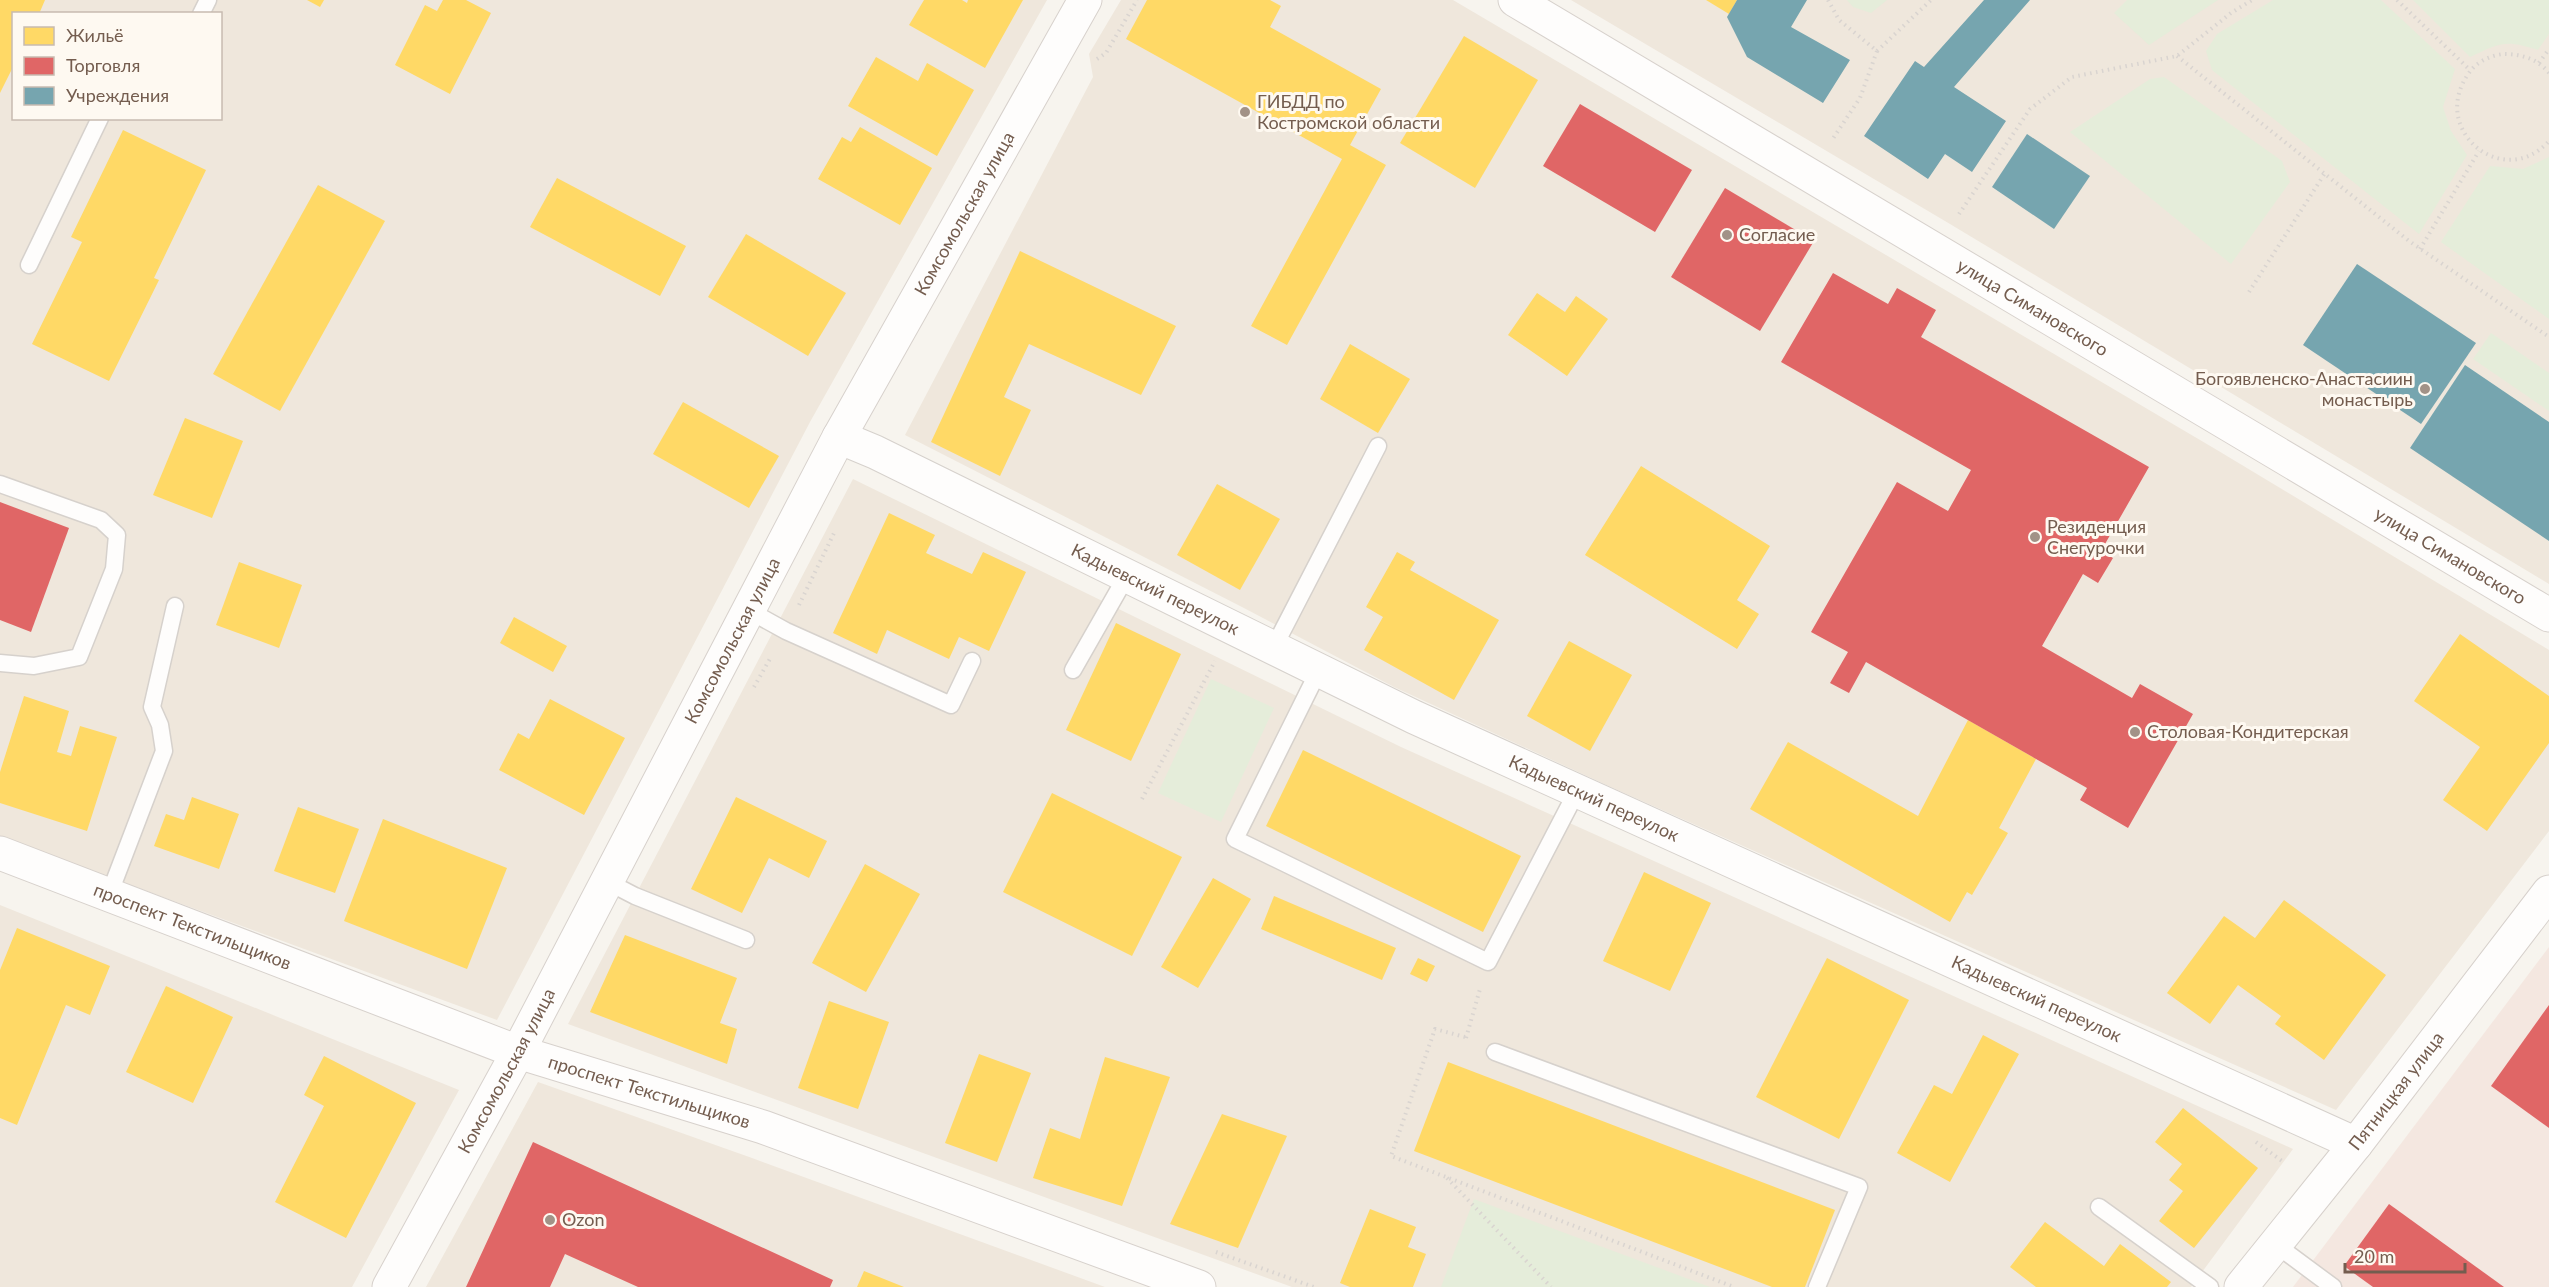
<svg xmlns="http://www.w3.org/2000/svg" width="2549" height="1287" font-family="Lato,sans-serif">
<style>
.residential{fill:#efe7dc;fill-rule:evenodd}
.commercial{fill:#f4e7e0}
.green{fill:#e5edda}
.homes{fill:#ffd966}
.shops{fill:#e06666}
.public{fill:#76a5af}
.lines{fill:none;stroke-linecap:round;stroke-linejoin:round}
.lane-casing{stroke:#d6d1cc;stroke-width:19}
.street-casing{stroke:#d6d1cc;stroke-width:35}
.secondary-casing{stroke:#d7d1cc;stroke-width:35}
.path{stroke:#d9d4d0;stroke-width:4;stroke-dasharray:1.5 4.5;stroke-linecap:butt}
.lane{stroke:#fefdfc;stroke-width:16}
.street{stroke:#fefdfc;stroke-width:33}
.secondary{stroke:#fefdfc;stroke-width:33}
.poi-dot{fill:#a29287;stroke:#fef9f1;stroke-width:2}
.labels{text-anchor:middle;stroke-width:6;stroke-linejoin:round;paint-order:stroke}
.poi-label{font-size:18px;fill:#745d4f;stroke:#fef9f1;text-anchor:start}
.street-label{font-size:18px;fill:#745d4f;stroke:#fef9f1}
</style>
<rect width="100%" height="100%" fill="#f7f4ee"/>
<g class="residential">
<path d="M0,0h1047l-237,422 -313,598 -497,-183zM14,14h206v104h-206z"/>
<polygon points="1121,0 1453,0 2217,450 2549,650 2549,831 2336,1110 1613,788 1394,687 1242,607 905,435 1093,77 1089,54"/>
<polygon points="1571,0 2549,0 2549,584 1950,224"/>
<polygon points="853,479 1401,747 2293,1149 2191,1287 1292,1287 568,1024"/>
<polygon points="0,905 459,1090 352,1287 0,1287"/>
<polygon points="538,1082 752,1158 1105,1287 426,1287"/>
</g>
<polygon class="commercial" points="2549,947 2549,1287 2293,1287"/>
<g class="green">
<polygon points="1847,0 1887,0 1871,13 1853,7"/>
<polygon points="2127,0 2218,0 2149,45 2114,13"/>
<polygon points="2273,0 2381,0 2455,69 2443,107 2451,131 2467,155 2419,234 2212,70 2206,51 2217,34"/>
<path d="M2413,0h136v34l-11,16c-34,-11 -38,-7 -68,7z"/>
<polygon points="2164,77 2282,161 2290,182 2231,264 2070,132 2150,79"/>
<polygon points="2549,157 2549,319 2441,242 2490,166 2523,169"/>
<polygon points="2491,333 2549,373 2549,411 2473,359"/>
<polygon points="1211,679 1274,708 1221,822 1158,793"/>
<polygon points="1474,1199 1710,1287 1441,1287"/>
</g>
<g class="homes">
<polygon points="0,0 45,0 39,14 14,14 14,65 0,93"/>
<polygon points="307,0 324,0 320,7"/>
<polygon points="443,0 466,0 491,13 450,94 395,65 425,5 437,11"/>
<polygon points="924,0 962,0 967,3 968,0 1023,0 985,68 909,25"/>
<polygon points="1147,0 1270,0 1281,6 1270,27 1381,89 1350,145 1386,165 1287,345 1251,326 1342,159 1126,39"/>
<polygon points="1706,0 1737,0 1729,14"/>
<polygon points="1464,36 1538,80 1475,188 1400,143"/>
<polygon points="876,57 918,81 927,63 974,90 937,156 848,106"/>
<polygon points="860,127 932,168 900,225 818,179 842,137 851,142"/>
<polygon points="123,130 206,170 154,278 159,280 109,381 32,344 82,242 71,237"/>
<polygon points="557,178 686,246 660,296 530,227"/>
<polygon points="318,185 385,221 280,411 213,374"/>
<polygon points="746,234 846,293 808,356 708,297"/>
<polygon points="1020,251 1176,326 1141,395 1029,344 1004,397 1031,410 1000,476 931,442"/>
<polygon points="1537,293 1565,312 1576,296 1608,319 1567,376 1508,335"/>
<polygon points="1350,344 1410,379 1378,433 1320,399"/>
<polygon points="683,402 779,456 749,508 653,454"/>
<polygon points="185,418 243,441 212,518 153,495"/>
<polygon points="1641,466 1770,546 1737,600 1759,614 1737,649 1585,555"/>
<polygon points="1217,484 1280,519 1240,590 1177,555"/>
<polygon points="889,513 935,535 926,553 972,574 983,552 1026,572 989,651 959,637 949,659 887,630 877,654 833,633"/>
<polygon points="1397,552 1415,562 1410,570 1499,620 1454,700 1364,650 1383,617 1366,607"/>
<polygon points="239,562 302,585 279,648 216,625"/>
<polygon points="514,617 567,646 553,672 500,643"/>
<polygon points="1116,623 1181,654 1131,761 1066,730"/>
<polygon points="2460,634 2549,696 2549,743 2487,831 2443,800 2480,747 2414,701"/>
<polygon points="1569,641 1632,675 1590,751 1527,716"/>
<polygon points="24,696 69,711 57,752 71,756 80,726 117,737 87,831 0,803 0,772"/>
<polygon points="550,699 625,738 584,815 499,770 518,733 529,739"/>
<polygon points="1968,720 2036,759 1999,828 2008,833 1972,895 1967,892 1950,922 1750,809 1788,742 1918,816"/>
<polygon points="1303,750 1521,856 1483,932 1266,826"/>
<polygon points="1052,793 1182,857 1132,956 1003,892"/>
<polygon points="192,797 239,814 219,869 154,846 166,814 184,820"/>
<polygon points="736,797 827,841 809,878 769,858 742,913 691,889"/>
<polygon points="298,807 359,829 335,893 274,871"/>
<polygon points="383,819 507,868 467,969 344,921"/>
<polygon points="865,864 920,894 866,992 812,963"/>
<polygon points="1644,872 1711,903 1670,991 1603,961"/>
<polygon points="1213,878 1251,899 1198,988 1161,967"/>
<polygon points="1274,896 1396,948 1382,980 1261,929"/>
<polygon points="2284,900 2386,975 2324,1060 2275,1024 2281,1016 2238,985 2210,1024 2167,993 2224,916 2255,938"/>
<polygon points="17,928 110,966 90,1015 66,1005 17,1125 0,1118 0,970"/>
<polygon points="625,935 737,978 720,1023 737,1029 727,1064 590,1012"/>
<polygon points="1418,958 1435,966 1427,982 1410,974"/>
<polygon points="1827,958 1909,1000 1839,1139 1756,1097"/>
<polygon points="166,986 233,1017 193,1103 126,1072"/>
<polygon points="829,1001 889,1022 858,1109 798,1088"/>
<polygon points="1983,1035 2019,1054 1950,1182 1897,1153 1934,1085 1952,1094"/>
<polygon points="979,1054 1031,1073 997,1162 945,1143"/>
<polygon points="324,1056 416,1103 346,1238 275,1202 324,1106 304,1095"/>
<polygon points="1105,1057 1170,1077 1122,1206 1033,1178 1050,1128 1080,1139"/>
<polygon points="1448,1062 1835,1210 1805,1287 1772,1287 1414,1151"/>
<polygon points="2183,1108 2258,1168 2194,1248 2159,1221 2183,1191 2169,1180 2182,1164 2155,1142"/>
<polygon points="1222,1114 1287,1136 1238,1248 1170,1224"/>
<polygon points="1370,1209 1416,1227 1408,1247 1426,1254 1413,1287 1350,1287 1340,1283"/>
<polygon points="2045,1222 2104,1266 2120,1244 2171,1282 2167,1287 2036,1287 2010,1267"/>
<polygon points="864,1271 904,1287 857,1287"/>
</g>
<g class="shops">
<polygon points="1580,104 1692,170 1655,232 1543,166"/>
<polygon points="1725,188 1814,241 1760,331 1671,277"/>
<polygon points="1833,273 1888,304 1897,288 1936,310 1921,337 2149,467 2101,551 2113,558 2098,583 2083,574 2042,646 2132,698 2140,684 2193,714 2128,828 2080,800 2087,788 1866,662 1849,693 1830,683 1848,652 1811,632 1897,482 1948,511 1971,470 1781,362"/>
<polygon points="0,502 69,528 31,632 0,620"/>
<polygon points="2549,1005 2549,1128 2491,1086"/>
<polygon points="533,1142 833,1280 830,1287 638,1287 565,1254 550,1287 466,1287"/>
<polygon points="2389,1204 2504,1287 2373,1287 2344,1266"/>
</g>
<g class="public">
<polygon points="1737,0 1807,0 1791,27 1850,60 1823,103 1747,57 1727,17"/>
<polygon points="1984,0 2030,0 1954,87 2006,121 1972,172 1945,154 1928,179 1864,136 1915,61 1924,67"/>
<polygon points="2027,134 2090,176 2054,229 1992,187"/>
<polygon points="2357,264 2476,343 2421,424 2303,345"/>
<polygon points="2465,365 2549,422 2549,541 2410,448"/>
</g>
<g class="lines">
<defs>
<g id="lane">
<polyline points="201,14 208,0"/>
<polyline points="29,265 100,118"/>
<polyline points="0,484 101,520 117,535 114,569 79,657 34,666 0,663"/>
<polyline points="748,610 786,631 951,705 972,661"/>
<polyline points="1273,649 1378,446"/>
<polyline points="1073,670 1126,577"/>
<polyline points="1318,672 1235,839 1488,962 1577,791"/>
<polyline points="606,881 635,896 746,940"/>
<polyline points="109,895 164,751 160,725 152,707 175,606"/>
<polyline points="1495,1052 1859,1187 1817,1287"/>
<polyline points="2099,1207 2210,1287"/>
<polyline points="2275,1244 2333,1287"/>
</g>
<g id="street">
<path id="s1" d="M839,437l36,15 539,265 942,427"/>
</g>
<g id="secondary">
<path id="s2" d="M1515,0l1034,615"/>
<path id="s3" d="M0,853l518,199 245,75 436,160"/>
<path id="s4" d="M389,1287l129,-235 321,-615 246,-437"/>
<path id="s5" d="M2241,1287l115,-143 193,-252"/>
</g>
</defs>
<use href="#lane" class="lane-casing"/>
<use href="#street" class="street-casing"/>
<use href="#secondary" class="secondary-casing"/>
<g class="path">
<polyline points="1828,0 1839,20 1877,51 1860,98 1832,140"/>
<polyline points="2397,0 2470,70"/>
<polyline points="1877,51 1931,0"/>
<polyline points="2177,56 2409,241 2549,337"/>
<polyline points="1097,59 1106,53 1137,0"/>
<polyline points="2539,63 2549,49"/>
<path d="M2549,73c-11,-14 -28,-19 -45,-19 -13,1 -28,8 -35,19 -41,56 34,119 80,68"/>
<polyline points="1959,214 2030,109 2072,77 2177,56 2231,13 2252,0"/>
<polyline points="2420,249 2479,151"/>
<polyline points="2249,292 2325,173"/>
<polyline points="799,605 835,531"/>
<polyline points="754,687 771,657"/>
<polyline points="1142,799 1215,661"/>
<polyline points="1465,1037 1435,1029 1391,1156 1734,1287"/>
<polyline points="1466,1038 1480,989"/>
<polyline points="2256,1142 2282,1161"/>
<polyline points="1447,1178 1551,1287"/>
<polyline points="1216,1252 1314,1287"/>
</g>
<use href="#lane" class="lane"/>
<use href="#street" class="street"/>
<use href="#secondary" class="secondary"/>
</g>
<g class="poi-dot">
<circle cx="1245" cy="112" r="6"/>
<circle cx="1727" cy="235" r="6"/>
<circle cx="2425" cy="389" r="6"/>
<circle cx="2035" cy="537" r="6"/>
<circle cx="2135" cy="732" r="6"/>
<circle cx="550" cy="1220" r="6"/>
</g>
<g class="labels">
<g class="poi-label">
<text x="1257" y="108">ГИБДД по<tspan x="1257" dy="21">Костромской области</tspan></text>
<text x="1739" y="241">Согласие</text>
<text x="2413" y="385" text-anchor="end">Богоявленско-Анастасиин<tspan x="2413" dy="21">монастырь</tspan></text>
<text x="2047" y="533">Резиденция<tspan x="2047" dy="21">Снегурочки</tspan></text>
<text x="2147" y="738">Столовая-Кондитерская</text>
<text x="562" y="1226">Ozon</text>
</g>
<g class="street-label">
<text dy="6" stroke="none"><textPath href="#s4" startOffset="1218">Комсомольская улица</textPath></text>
<text dy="6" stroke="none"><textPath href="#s2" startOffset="602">улица Симановского</textPath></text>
<text dy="6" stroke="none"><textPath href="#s2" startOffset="1088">улица Симановского</textPath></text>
<text dy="6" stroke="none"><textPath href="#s1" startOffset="351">Кадыевский переулок</textPath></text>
<text dy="6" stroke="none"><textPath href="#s4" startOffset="732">Комсомольская улица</textPath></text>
<text dy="6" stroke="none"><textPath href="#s1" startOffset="837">Кадыевский переулок</textPath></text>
<text dy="6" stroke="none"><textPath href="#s3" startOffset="206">проспект Текстильщиков</textPath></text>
<text dy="6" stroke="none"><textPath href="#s1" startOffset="1323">Кадыевский переулок</textPath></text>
<text dy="6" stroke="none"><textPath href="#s4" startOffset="246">Комсомольская улица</textPath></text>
<text dy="6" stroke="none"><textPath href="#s5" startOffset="250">Пятницкая улица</textPath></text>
<text dy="6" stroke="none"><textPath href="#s3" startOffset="692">проспект Текстильщиков</textPath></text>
</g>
</g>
<rect x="12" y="12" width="210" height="108" fill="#fef9f1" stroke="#c7bbb0" stroke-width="1.5"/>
<rect x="24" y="27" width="30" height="18" fill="#ffd966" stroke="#c7bbb0" stroke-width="1.5"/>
<text x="66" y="42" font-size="18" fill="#745d4f">Жильё</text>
<rect x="24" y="57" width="30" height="18" fill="#e06666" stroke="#c7bbb0" stroke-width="1.5"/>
<text x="66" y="72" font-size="18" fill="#745d4f">Торговля</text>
<rect x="24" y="87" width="30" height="18" fill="#76a5af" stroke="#c7bbb0" stroke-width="1.5"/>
<text x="66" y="102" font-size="18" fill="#745d4f">Учреждения</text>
<path d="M2345 1263v9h120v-9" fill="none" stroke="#745d4f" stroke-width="3"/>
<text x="2354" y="1263" font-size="18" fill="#745d4f" stroke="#fef9f1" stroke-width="4.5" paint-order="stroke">20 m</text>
</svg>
